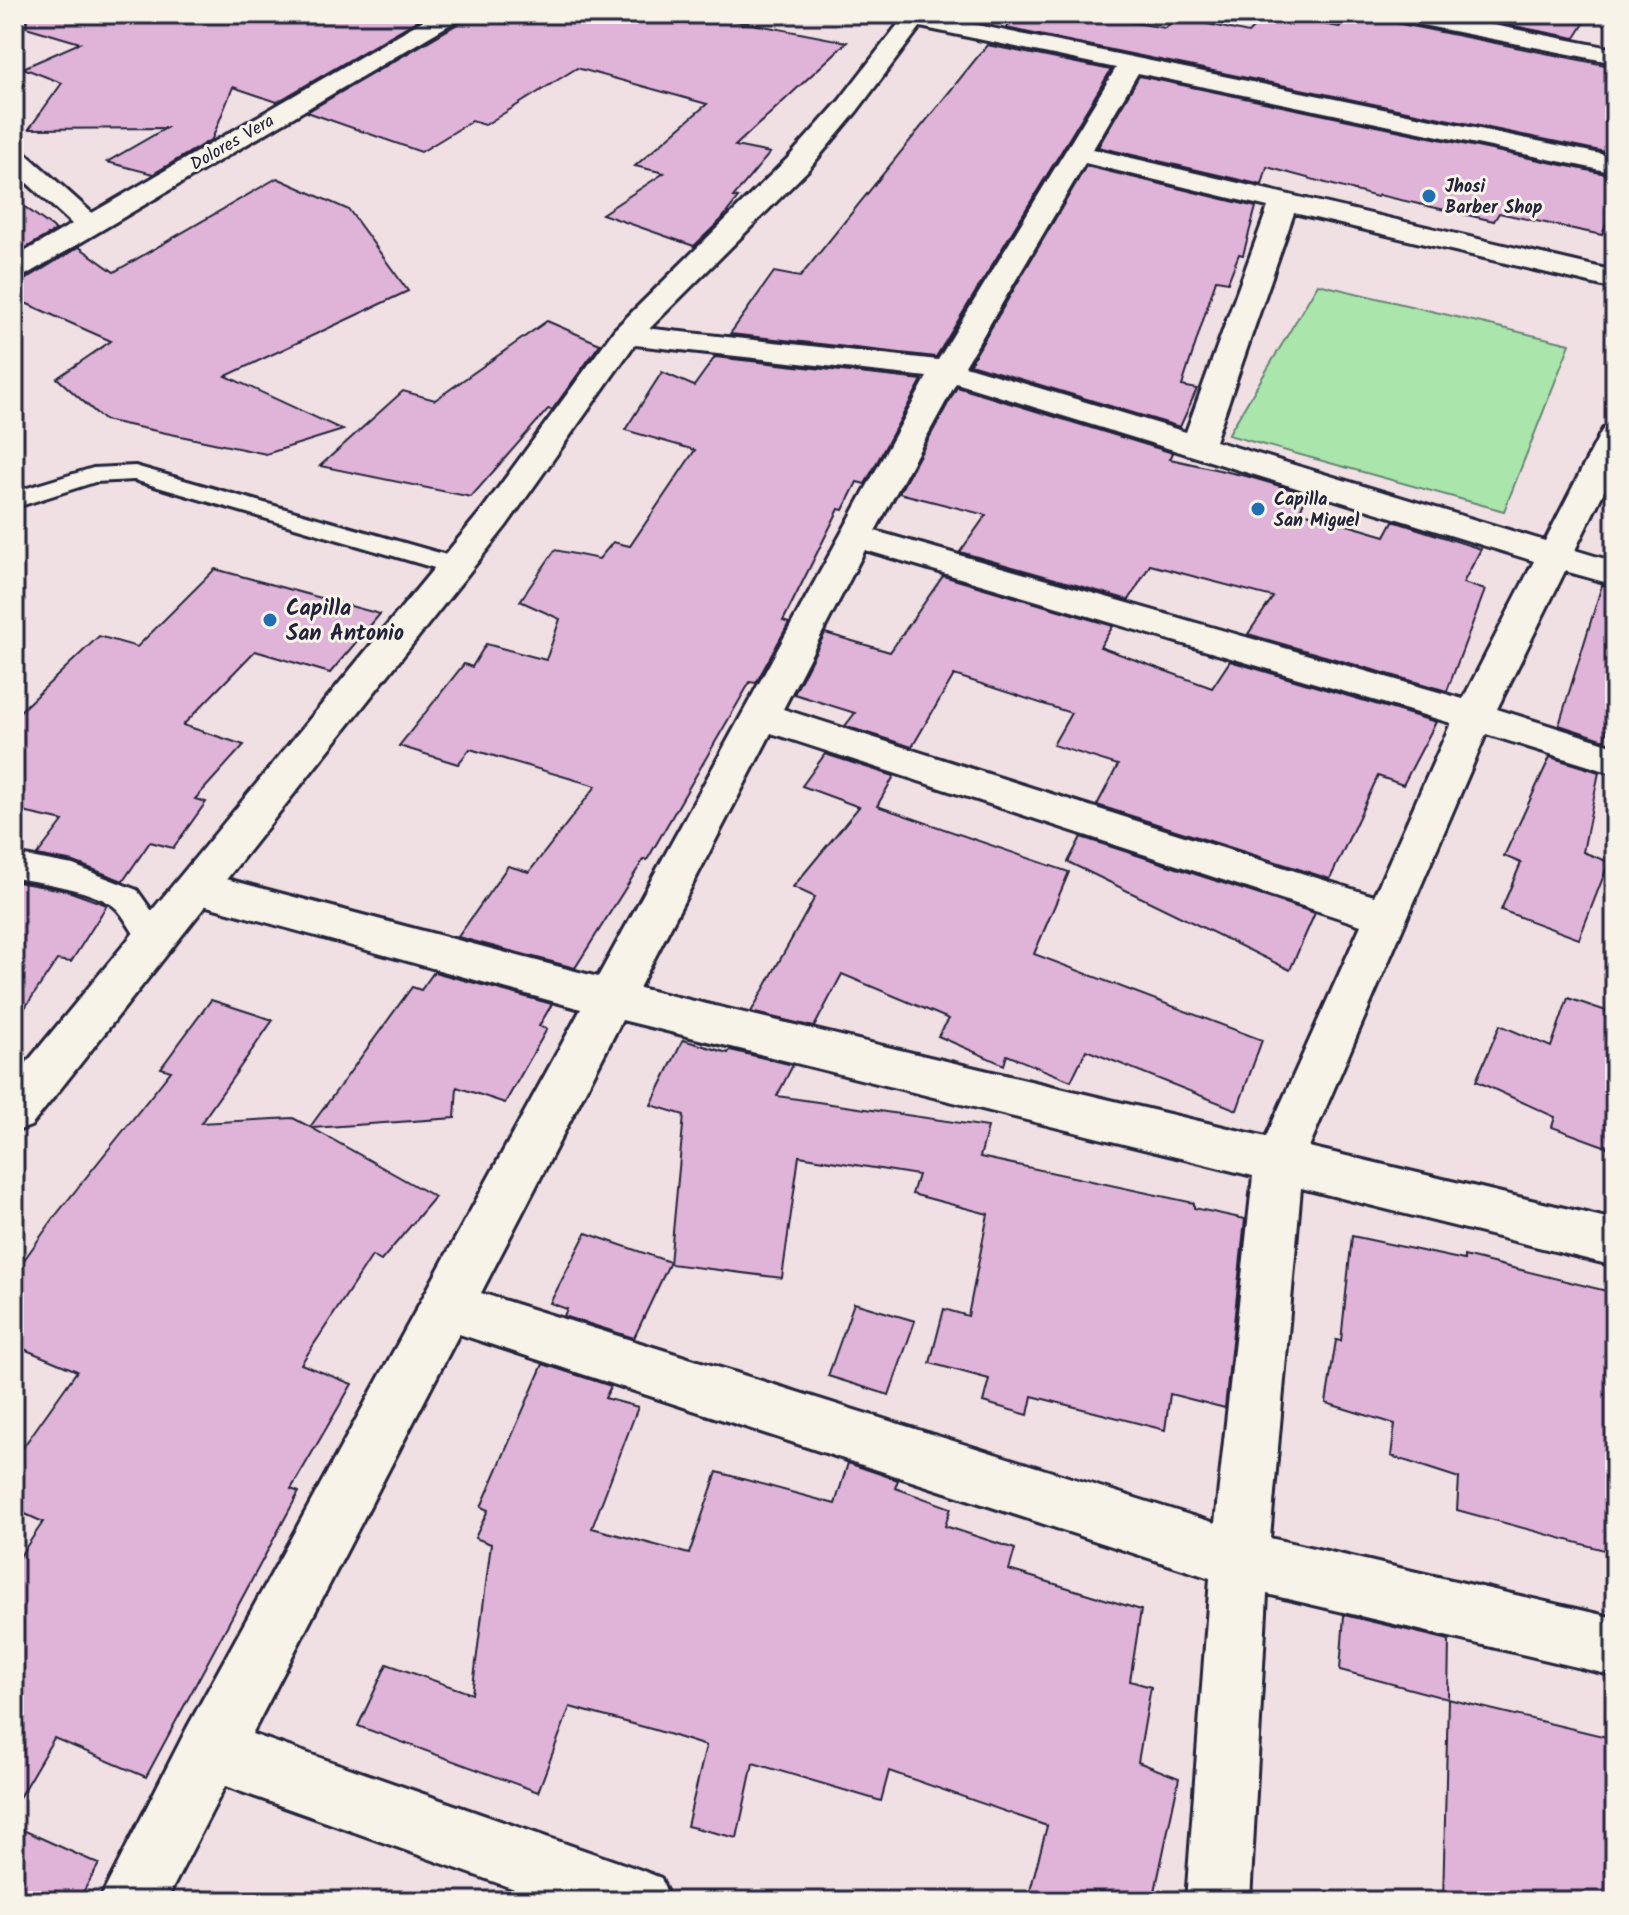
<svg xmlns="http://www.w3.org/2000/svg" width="1629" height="1915" font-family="Kalam,sans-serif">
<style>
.green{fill:#aae6ac;stroke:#668474;stroke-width:2}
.building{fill:#dfb4d8;stroke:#22223b;stroke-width:2}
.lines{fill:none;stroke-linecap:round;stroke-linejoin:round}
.lane-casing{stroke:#22223b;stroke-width:6}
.street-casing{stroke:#22223b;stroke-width:6}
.secondary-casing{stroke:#22223b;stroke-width:6}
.lane{fill:#f7f3e8;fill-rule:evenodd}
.street{fill:#f7f3e8;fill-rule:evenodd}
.secondary{fill:#f7f3e8;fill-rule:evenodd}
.poi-dot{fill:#1f6fb2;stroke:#f7f3e8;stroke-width:3}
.labels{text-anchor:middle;stroke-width:6;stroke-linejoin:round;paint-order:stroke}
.far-street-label{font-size:18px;fill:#22223b;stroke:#f7f3e8}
.far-poi-label{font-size:18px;font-weight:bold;fill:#22223b;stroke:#f7f3e8;text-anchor:start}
.poi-label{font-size:22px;font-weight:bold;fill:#22223b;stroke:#f7f3e8;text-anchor:start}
</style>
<rect width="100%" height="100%" fill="#f0e0e3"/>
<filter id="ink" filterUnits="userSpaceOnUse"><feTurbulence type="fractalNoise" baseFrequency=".0125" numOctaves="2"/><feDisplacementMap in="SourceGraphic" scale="16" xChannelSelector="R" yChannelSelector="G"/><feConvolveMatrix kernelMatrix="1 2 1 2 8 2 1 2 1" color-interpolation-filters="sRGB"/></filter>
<g filter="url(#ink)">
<polygon class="green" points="1318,284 1570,344 1504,511 1228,435"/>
<g class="building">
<polygon points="28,14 428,14 277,102 233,87 212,139 153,174 107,162 166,128 29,129 62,83 23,68 80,43 26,27"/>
<polygon points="466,14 700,14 847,42 735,146 770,153 733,197 738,198 721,220 694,246 602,214 664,173 635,166 707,104 577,68 485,125 472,121 421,152 307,112 461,22"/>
<polygon points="1020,14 1063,23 1075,14 1083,14 1165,28 1177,17 1248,33 1267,14 1340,27 1342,14 1387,14 1392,21 1401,24 1615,67 1615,154 1006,28"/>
<polygon points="1453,14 1590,14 1575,38"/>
<polygon points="987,45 1111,70 936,357 730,334 774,272 800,277"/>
<polygon points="1139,76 1615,176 1615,202 1602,235 1499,213 1494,221 1379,195 1377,197 1267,167 1262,185 1098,147"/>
<polygon points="1086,166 1256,207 1243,255 1239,254 1228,282 1216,280 1182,386 1197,389 1180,427 970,364"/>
<polygon points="277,178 349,210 408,291 226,376 343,430 266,454 104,420 57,378 111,341 14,298 14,282 26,279 79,247 114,272"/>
<polygon points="14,199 56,230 14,255"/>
<polygon points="547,321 600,344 552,410 548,409 471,497 320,466 403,391 435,400"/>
<polygon points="715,357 922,380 865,484 857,482 843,510 839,509 783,621 789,623 756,683 750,682 647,860 644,859 575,968 458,937 508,866 529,872 596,786 470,749 458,764 399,746 464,664 472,667 486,644 546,660 560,619 520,601 555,550 599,559 613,542 630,546 695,450 625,430 662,372 694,386"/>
<polygon points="957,387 1173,453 1170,459 1246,476 1307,494 1300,511 1385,536 1393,521 1481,549 1463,583 1485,590 1447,691 1248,634 1273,597 1150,565 1129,600 960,552 986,515 899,493"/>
<polygon points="215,569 380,614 330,673 255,651 183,725 244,745 195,799 206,802 173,848 150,842 123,881 74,862 37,855 63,821 14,810 14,717 99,636 137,647"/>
<polygon points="943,576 1113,626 1100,647 1212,688 1230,661 1436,722 1403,785 1378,776 1330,879 1097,805 1118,765 1053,745 1071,713 954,675 912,747 845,726 855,713 794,694 825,633 890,652"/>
<polygon points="1602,585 1615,588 1615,731 1607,728 1605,740 1559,725"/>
<polygon points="825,754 894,776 877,806 1069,872 1034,954 1262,1040 1237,1110 1086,1050 1071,1081 1007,1055 1004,1065 938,1036 949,1019 842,974 814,1027 751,1012 815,897 793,887 859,807 802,786"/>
<polygon points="1550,757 1599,772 1583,852 1609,862 1579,939 1501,910 1521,863 1504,856"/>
<polygon points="1081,837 1315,913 1290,970 1068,862"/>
<polygon points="17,882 68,891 107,905 71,962 57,960 14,1024 14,886"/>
<polygon points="434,972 552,1004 539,1026 547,1029 505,1103 457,1087 455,1118 312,1128 435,1197 381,1261 372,1256 301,1364 352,1384 291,1489 299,1492 146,1777 54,1738 14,1806 14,1565 43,1522 14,1509 14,1460 77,1371 14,1345 14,1274 56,1215 171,1071 161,1068 211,1000 273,1020 201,1123 293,1118 310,1127 412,987 421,990"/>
<polygon points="1568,998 1615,1014 1615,1150 1552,1127 1555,1117 1476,1081 1500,1025 1551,1047"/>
<polygon points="683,1040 728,1053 730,1050 793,1065 777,1096 988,1127 980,1157 1194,1203 1194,1208 1245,1219 1225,1408 1170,1394 1165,1430 1032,1396 1028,1415 983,1402 989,1379 930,1363 944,1309 968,1316 988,1214 912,1194 918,1175 799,1156 782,1278 670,1264 684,1115 651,1105"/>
<polygon points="586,1233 670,1262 634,1338 564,1316 567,1309 550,1303"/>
<polygon points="1352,1236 1464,1260 1464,1256 1615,1293 1615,1553 1457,1510 1459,1478 1391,1456 1395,1424 1326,1403 1336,1340 1341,1341"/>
<polygon points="854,1303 915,1321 889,1395 828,1376"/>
<polygon points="543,1364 611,1386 605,1398 638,1407 592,1528 689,1554 717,1472 835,1504 848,1463 898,1480 895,1488 951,1508 945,1526 1015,1549 1009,1570 1141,1610 1130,1681 1151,1687 1138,1762 1179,1778 1153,1901 1055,1901 1030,1891 1047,1826 889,1771 881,1801 753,1763 737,1838 687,1826 706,1746 655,1730 570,1707 538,1792 358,1726 387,1664 472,1694 491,1544 475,1538 488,1510 481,1507"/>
<polygon points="1344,1615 1449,1640 1448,1699 1340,1670"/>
<polygon points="1448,1699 1615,1739 1615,1901 1443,1901"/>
<polygon points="14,1826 99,1864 78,1901 14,1901"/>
</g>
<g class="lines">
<defs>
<g id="lane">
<polygon points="135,466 464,560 468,566 464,572 455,574 134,480 95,482 14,508 14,492 93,468"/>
<path d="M14,854l59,11 64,25 34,48 -5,9c-28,9 -33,-21 -49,-38 -17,-18 -78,-27 -103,-31z"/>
</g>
<g id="street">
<polygon points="434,14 463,14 459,19 24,276 14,279 14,258 72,224 14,171 14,149 23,151 92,213"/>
<path d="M906,14h18l691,143v16l-477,-100 -45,76 522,122v18l-321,-76 -79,228 330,100 54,-105 4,-7 12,-3v43l-40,81 40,12v23l-50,-14 -68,138 118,37v28l-129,-40 -177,413 306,73v46l-314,-78 -31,350 345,80v58l-348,-82 -17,307h-64l24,-323 -751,-244 -207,400 386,135 23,9 9,23h-122l-323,-115 -59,115h-67l88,-173 394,-719 -385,-106 -15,-5 -6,-11 6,-11 15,-5 402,106 329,-600 -301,-33 -11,-3 -4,-6 4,-6 11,-3 312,34 178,-292 -210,-44 -4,-5zM1085,163l183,44 -82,225 -221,-66zM956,383l578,178 -71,138 -588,-168zM865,550l586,173 -77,173 -591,-187zM771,733l590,192 -95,212 -627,-149zM622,1020l631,156 -38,347 -734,-230z"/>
</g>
<g id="secondary">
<polygon points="906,14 930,14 857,111 807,171 637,341 506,526 31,1126 14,1132 14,1078 482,510 615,329 787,159 839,101"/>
<polygon points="1390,14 1438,14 1615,49 1615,63 1402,21 1394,19"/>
</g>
</defs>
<use href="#lane" class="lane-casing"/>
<use href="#street" class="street-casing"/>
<use href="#secondary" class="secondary-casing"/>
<use href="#lane" class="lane"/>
<use href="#street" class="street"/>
<use href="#secondary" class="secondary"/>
</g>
</g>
<g class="poi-dot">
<circle cx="1429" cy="196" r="8"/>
<circle cx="1258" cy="509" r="8"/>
<circle cx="270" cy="620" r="8"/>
</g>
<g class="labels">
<g class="far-street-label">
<text transform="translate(232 142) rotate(-30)" y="6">Dolores Vera</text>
</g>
<g class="far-poi-label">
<text x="1445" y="192">Jhosi<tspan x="1445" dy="21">Barber Shop</tspan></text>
<text x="1274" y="505">Capilla<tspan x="1274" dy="21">San Miguel</tspan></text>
</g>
<g class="poi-label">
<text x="286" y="615">Capilla<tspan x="286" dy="25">San Antonio</tspan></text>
</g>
</g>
<rect width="1629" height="1915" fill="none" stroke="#f7f3e8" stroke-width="48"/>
<rect x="24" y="24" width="1581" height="1867" fill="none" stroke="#22223b" stroke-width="3" filter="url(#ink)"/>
</svg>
